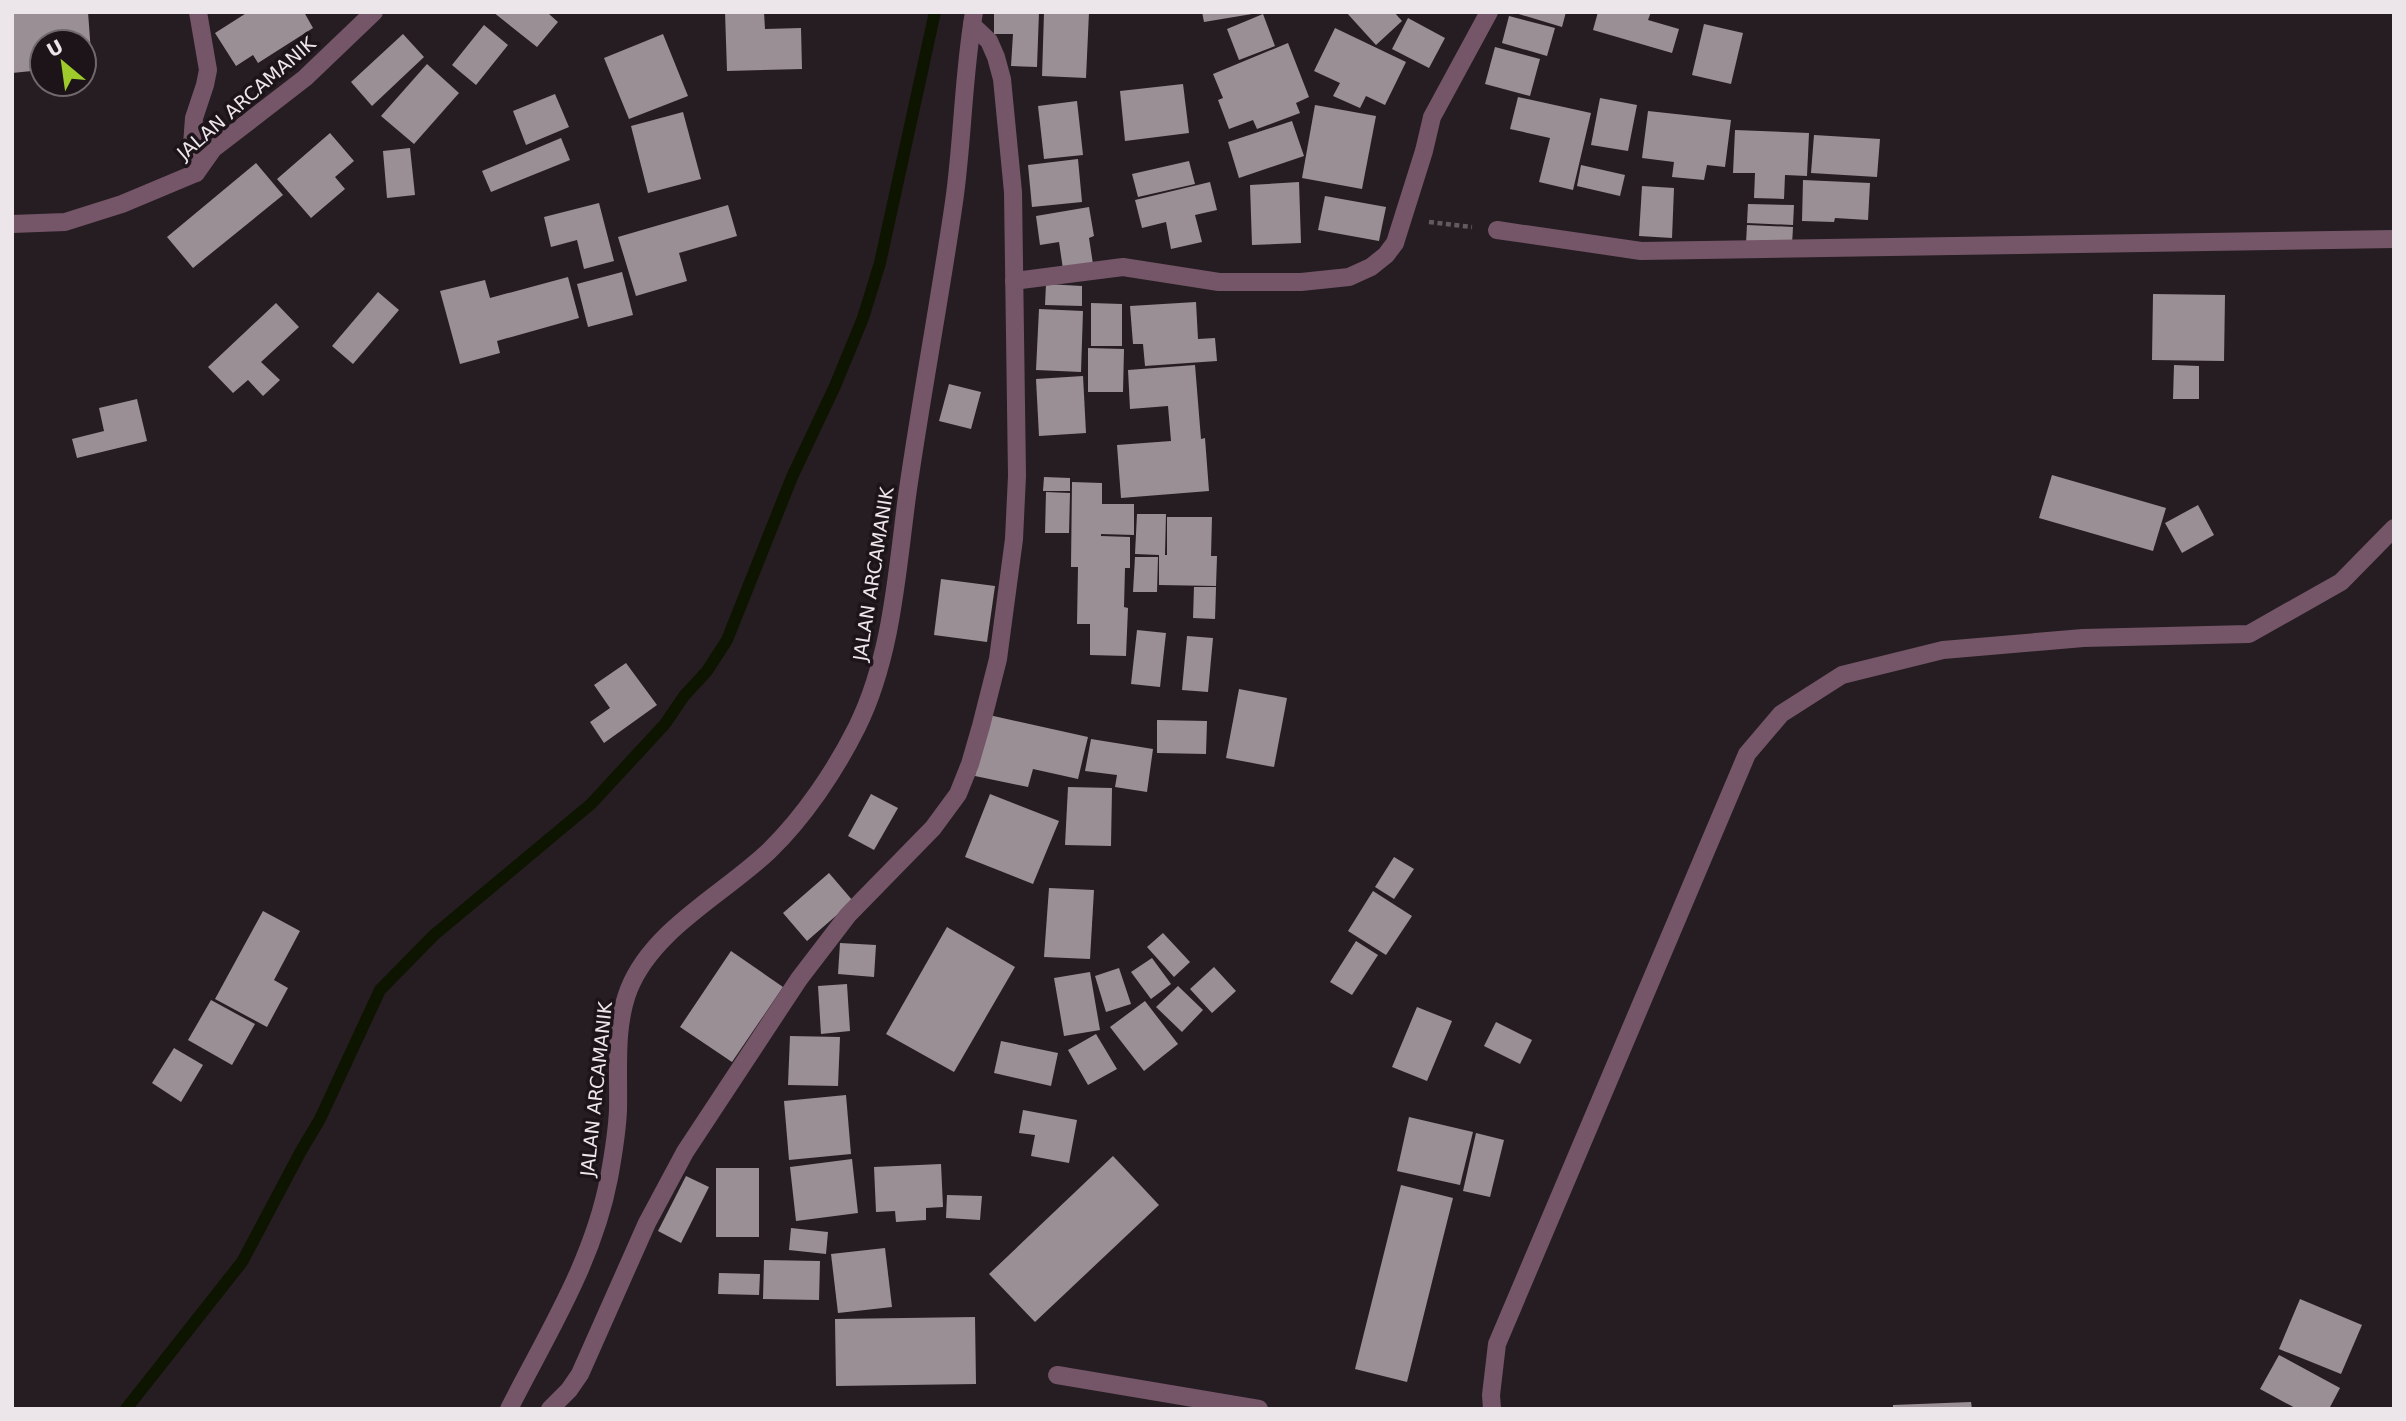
<svg xmlns="http://www.w3.org/2000/svg" width="2406" height="1421" font-family="'DejaVu Sans',sans-serif">
<style>
.lines{fill:none;stroke-linecap:round;stroke-linejoin:round}
.stream{stroke:#0d1400;stroke-width:12}
.building{fill:#9a8f95}
.path{stroke:#625a5f;stroke-width:4.5;stroke-dasharray:5 3.5;stroke-linecap:butt}
.minor{stroke:#755668;stroke-width:18}
.labels{text-anchor:middle;stroke-width:7;stroke-linejoin:round;paint-order:stroke}
.street-label{font-size:19px;fill:#ece6ea;stroke:#1c1419}
</style>
<rect width="100%" height="100%" fill="#261d22"/>
<g class="lines">
<polyline class="stream" points="126,1409 242,1262 301,1151 320,1119 380,990 434,935 591,804 665,724 684,696 707,671 727,640 792,477 835,386 863,318 880,263 935,12"/>
</g>
<g class="building">
<polygon points="12,12 88,12 92,66 84,67 84,42 42,42 42,70 12,73"/>
<polygon points="248,12 304,12 313,28 258,63 253,55 236,66 215,33"/>
<polygon points="493,12 550,12 549,14 558,22 537,47"/>
<polygon points="725,12 764,12 765,29 801,28 802,69 727,71"/>
<polygon points="994,12 1039,12 1037,67 1011,66 1013,34 994,34"/>
<polygon points="1044,12 1089,12 1086,78 1042,76"/>
<polygon points="1202,12 1252,12 1252,14 1204,22"/>
<polygon points="1346,12 1394,12 1402,21 1376,45"/>
<polygon points="1512,12 1566,12 1562,27"/>
<polygon points="1598,12 1651,12 1648,20 1679,29 1672,53 1593,30"/>
<polygon points="1263,14 1275,46 1239,60 1227,29"/>
<polygon points="1509,16 1555,28 1547,56 1502,43"/>
<polygon points="1408,18 1445,38 1429,68 1392,49"/>
<polygon points="1704,24 1743,33 1731,84 1692,75"/>
<polygon points="484,25 508,45 476,85 452,65"/>
<polygon points="1335,28 1406,62 1385,105 1366,96 1360,108 1333,96 1340,83 1314,71"/>
<polygon points="403,34 424,57 372,106 351,82"/>
<polygon points="663,34 688,96 629,119 604,58"/>
<polygon points="1288,43 1309,97 1296,103 1300,113 1257,129 1253,120 1229,129 1218,100 1223,98 1213,74"/>
<polygon points="1495,47 1540,59 1530,96 1485,84"/>
<polygon points="427,64 459,93 414,144 381,116"/>
<polygon points="1183,84 1189,133 1125,141 1120,91"/>
<polygon points="555,94 569,127 526,145 513,111"/>
<polygon points="1518,97 1591,113 1573,190 1539,182 1550,138 1510,129"/>
<polygon points="1600,98 1637,105 1628,151 1591,145"/>
<polygon points="1077,101 1083,155 1044,159 1038,106"/>
<polygon points="1315,105 1376,116 1362,189 1302,178"/>
<polygon points="1648,111 1731,120 1725,167 1707,165 1704,180 1672,177 1674,162 1642,158"/>
<polygon points="683,112 701,179 648,193 631,126"/>
<polygon points="1292,121 1304,156 1239,178 1228,142"/>
<polygon points="1735,130 1809,133 1807,176 1785,175 1784,199 1754,198 1755,173 1733,173"/>
<polygon points="330,133 354,161 335,177 345,189 311,218 277,179"/>
<polygon points="1814,135 1880,139 1877,177 1811,173"/>
<polygon points="561,138 570,160 491,192 482,171"/>
<polygon points="410,148 415,195 387,198 383,151"/>
<polygon points="1078,159 1082,202 1032,207 1028,165"/>
<polygon points="1189,161 1195,184 1138,197 1132,174"/>
<polygon points="256,163 283,195 193,268 167,237"/>
<polygon points="1581,165 1625,175 1620,196 1577,186"/>
<polygon points="1803,180 1870,183 1868,220 1835,218 1834,222 1802,221"/>
<polygon points="1210,182 1217,210 1195,215 1202,242 1171,249 1166,222 1142,228 1135,200"/>
<polygon points="1299,182 1301,243 1252,245 1250,185"/>
<polygon points="1642,186 1674,188 1672,238 1639,236"/>
<polygon points="1325,196 1386,207 1379,241 1318,230"/>
<polygon points="599,203 614,261 584,269 577,240 551,247 544,217"/>
<polygon points="1748,204 1794,205 1793,225 1747,223"/>
<polygon points="728,205 737,236 679,253 687,281 636,296 618,237"/>
<polygon points="1089,207 1094,236 1089,238 1093,264 1063,269 1059,242 1040,245 1036,216"/>
<polygon points="1747,225 1793,227 1792,245 1746,243"/>
<polygon points="622,272 633,315 588,327 577,284"/>
<polygon points="568,277 579,318 497,341 500,353 460,364 440,291 485,280 490,298"/>
<polygon points="1046,284 1082,286 1082,306 1045,305"/>
<polygon points="378,292 399,310 353,364 332,346"/>
<polygon points="2153,294 2225,295 2224,361 2152,360"/>
<polygon points="1196,302 1198,339 1215,338 1217,361 1145,366 1143,344 1133,344 1130,306"/>
<polygon points="276,303 299,327 261,362 280,380 263,396 248,380 233,393 208,367"/>
<polygon points="1091,303 1122,304 1122,346 1091,346"/>
<polygon points="1039,309 1083,311 1081,372 1036,370"/>
<polygon points="1088,348 1124,349 1123,392 1088,392"/>
<polygon points="1195,365 1201,439 1205,438 1209,491 1121,498 1117,445 1171,441 1168,406 1130,409 1128,370"/>
<polygon points="2174,365 2199,366 2199,399 2173,399"/>
<polygon points="1083,376 1086,433 1039,436 1036,379"/>
<polygon points="949,384 981,392 971,429 939,421"/>
<polygon points="137,399 147,441 77,458 72,439 104,431 99,408"/>
<polygon points="2052,475 2166,508 2153,551 2039,518"/>
<polygon points="1044,477 1070,478 1070,491 1043,491"/>
<polygon points="1072,482 1102,483 1102,504 1134,504 1134,535 1101,534 1101,536 1130,537 1130,568 1125,568 1124,607 1128,608 1126,656 1090,655 1090,624 1077,624 1078,567 1071,567"/>
<polygon points="1046,492 1070,493 1069,533 1045,533"/>
<polygon points="2198,505 2214,535 2182,553 2165,523"/>
<polygon points="1137,514 1166,514 1165,555 1167,555 1167,517 1212,517 1211,556 1217,556 1216,586 1159,585 1159,555 1135,554"/>
<polygon points="1135,557 1158,557 1157,592 1133,592"/>
<polygon points="941,579 995,586 987,642 934,635"/>
<polygon points="1194,587 1216,587 1215,619 1193,618"/>
<polygon points="1137,630 1166,633 1160,687 1131,684"/>
<polygon points="1187,636 1213,638 1208,692 1182,690"/>
<polygon points="626,663 657,705 604,743 590,722 610,708 594,685"/>
<polygon points="1239,689 1287,698 1274,767 1226,758"/>
<polygon points="989,715 1088,737 1078,779 1033,769 1028,787 975,776"/>
<polygon points="1157,720 1207,721 1206,754 1157,753"/>
<polygon points="1091,739 1153,749 1147,792 1115,787 1117,775 1085,771"/>
<polygon points="1068,787 1112,788 1111,846 1065,845"/>
<polygon points="871,794 898,808 874,850 848,836"/>
<polygon points="990,794 1059,821 1033,884 965,857"/>
<polygon points="1394,857 1414,869 1394,899 1375,887"/>
<polygon points="829,873 853,901 807,941 783,913"/>
<polygon points="1049,888 1094,890 1090,959 1044,957"/>
<polygon points="1373,891 1412,916 1386,955 1348,931"/>
<polygon points="263,911 300,931 274,980 288,988 267,1027 215,999"/>
<polygon points="947,927 1015,967 954,1072 886,1034"/>
<polygon points="1163,933 1190,962 1174,977 1147,947"/>
<polygon points="1356,941 1378,955 1352,995 1330,982"/>
<polygon points="840,943 876,945 874,977 838,974"/>
<polygon points="731,951 783,987 732,1062 680,1027"/>
<polygon points="1152,958 1171,984 1151,999 1131,972"/>
<polygon points="1214,967 1236,991 1212,1013 1190,989"/>
<polygon points="1119,968 1131,1004 1106,1012 1095,976"/>
<polygon points="1090,972 1100,1030 1064,1036 1054,978"/>
<polygon points="847,984 850,1031 821,1034 818,986"/>
<polygon points="1178,986 1203,1010 1182,1032 1156,1007"/>
<polygon points="211,1000 255,1024 232,1065 188,1040"/>
<polygon points="1145,1001 1178,1044 1144,1071 1110,1027"/>
<polygon points="1417,1007 1452,1021 1427,1081 1392,1067"/>
<polygon points="1496,1022 1532,1040 1520,1064 1484,1046"/>
<polygon points="1096,1034 1117,1069 1088,1085 1068,1050"/>
<polygon points="790,1036 840,1037 838,1086 788,1085"/>
<polygon points="1001,1041 1058,1053 1051,1086 994,1073"/>
<polygon points="174,1048 203,1065 181,1102 152,1083"/>
<polygon points="846,1095 851,1154 789,1160 784,1101"/>
<polygon points="1023,1110 1077,1120 1069,1163 1031,1156 1035,1135 1019,1133"/>
<polygon points="1409,1117 1473,1132 1460,1185 1397,1171"/>
<polygon points="1476,1133 1504,1140 1490,1197 1463,1191"/>
<polygon points="1113,1156 1159,1205 1035,1322 989,1274"/>
<polygon points="852,1159 858,1213 796,1221 790,1167"/>
<polygon points="941,1164 943,1207 926,1208 926,1220 896,1222 895,1211 876,1212 874,1167"/>
<rect x="716" y="1168" width="43" height="69"/>
<polygon points="686,1176 709,1187 681,1243 658,1231"/>
<polygon points="1401,1185 1453,1198 1407,1382 1355,1369"/>
<polygon points="947,1195 982,1196 980,1220 946,1218"/>
<polygon points="791,1228 828,1232 826,1254 789,1250"/>
<polygon points="885,1248 892,1307 838,1313 831,1254"/>
<polygon points="764,1260 820,1261 819,1300 763,1299"/>
<polygon points="719,1273 760,1274 759,1295 718,1294"/>
<polygon points="2300,1299 2362,1325 2341,1374 2279,1349"/>
<polygon points="975,1317 976,1384 836,1386 835,1319"/>
<polygon points="2279,1355 2340,1388 2329,1409 2297,1409 2260,1389"/>
<polygon points="1971,1402 1972,1409 1893,1409 1893,1405"/>
</g>
<g class="lines">
<polyline class="path" points="1429,222 1472,227"/>
<g class="minor">
<polyline points="196,173 192,145 194,118 205,85 208,70 198,12"/>
<polyline points="12,224 65,222 122,204 196,173 213,149 305,78 374,12"/>
<polyline points="1497,230 1641,251 2394,239"/>
<polyline points="1014,281 1123,267 1219,282 1301,282 1349,277 1371,267 1386,255 1395,243 1424,151 1432,117 1489,12"/>
<polyline points="1057,1375 1259,1409"/>
<path d="M509,1409c38,-75 84,-147 100,-231 4,-22 8,-45 9,-68 1,-39 -4,-83 11,-121 24,-60 95,-95 140,-138 35,-34 66,-80 88,-124 36,-73 40,-159 51,-238 14,-96 32,-191 46,-287 9,-63 9,-127 20,-190"/>
<polyline points="550,1409 569,1390 580,1374 647,1223 685,1152 799,979 848,915 933,828 958,794 970,764 981,726 998,659 1014,539 1017,476 1013,192 1002,79 996,57 989,41 972,25"/>
<polyline points="1492,1409 1491,1395 1497,1344 1747,754 1781,714 1842,675 1943,650 2083,638 2249,634 2341,582 2394,528"/>
</g>
</g>
<g class="labels">
<g class="street-label">
<text transform="translate(246 98) rotate(-41)" y="7">JALAN ARCAMANIK</text>
<text transform="translate(873 574) rotate(-81)" y="7">JALAN ARCAMANIK</text>
<text transform="translate(596 1089) rotate(-84)" y="7">JALAN ARCAMANIK</text>
</g>
</g>
<rect width="2406" height="1421" fill="none" stroke="#ece6ea" stroke-width="28"/>
<g transform="translate(63 63) rotate(331)"><circle r="33" fill="#1c1419" stroke="#6f686d" stroke-width="2"/>
<path d="M0-5L12 26L0 18L-12 26Z" fill="#9fca2c"/>
<text y="-10" font-size="19" font-weight="bold" text-anchor="middle" fill="#ece6ea">U</text>
</g>
</svg>
